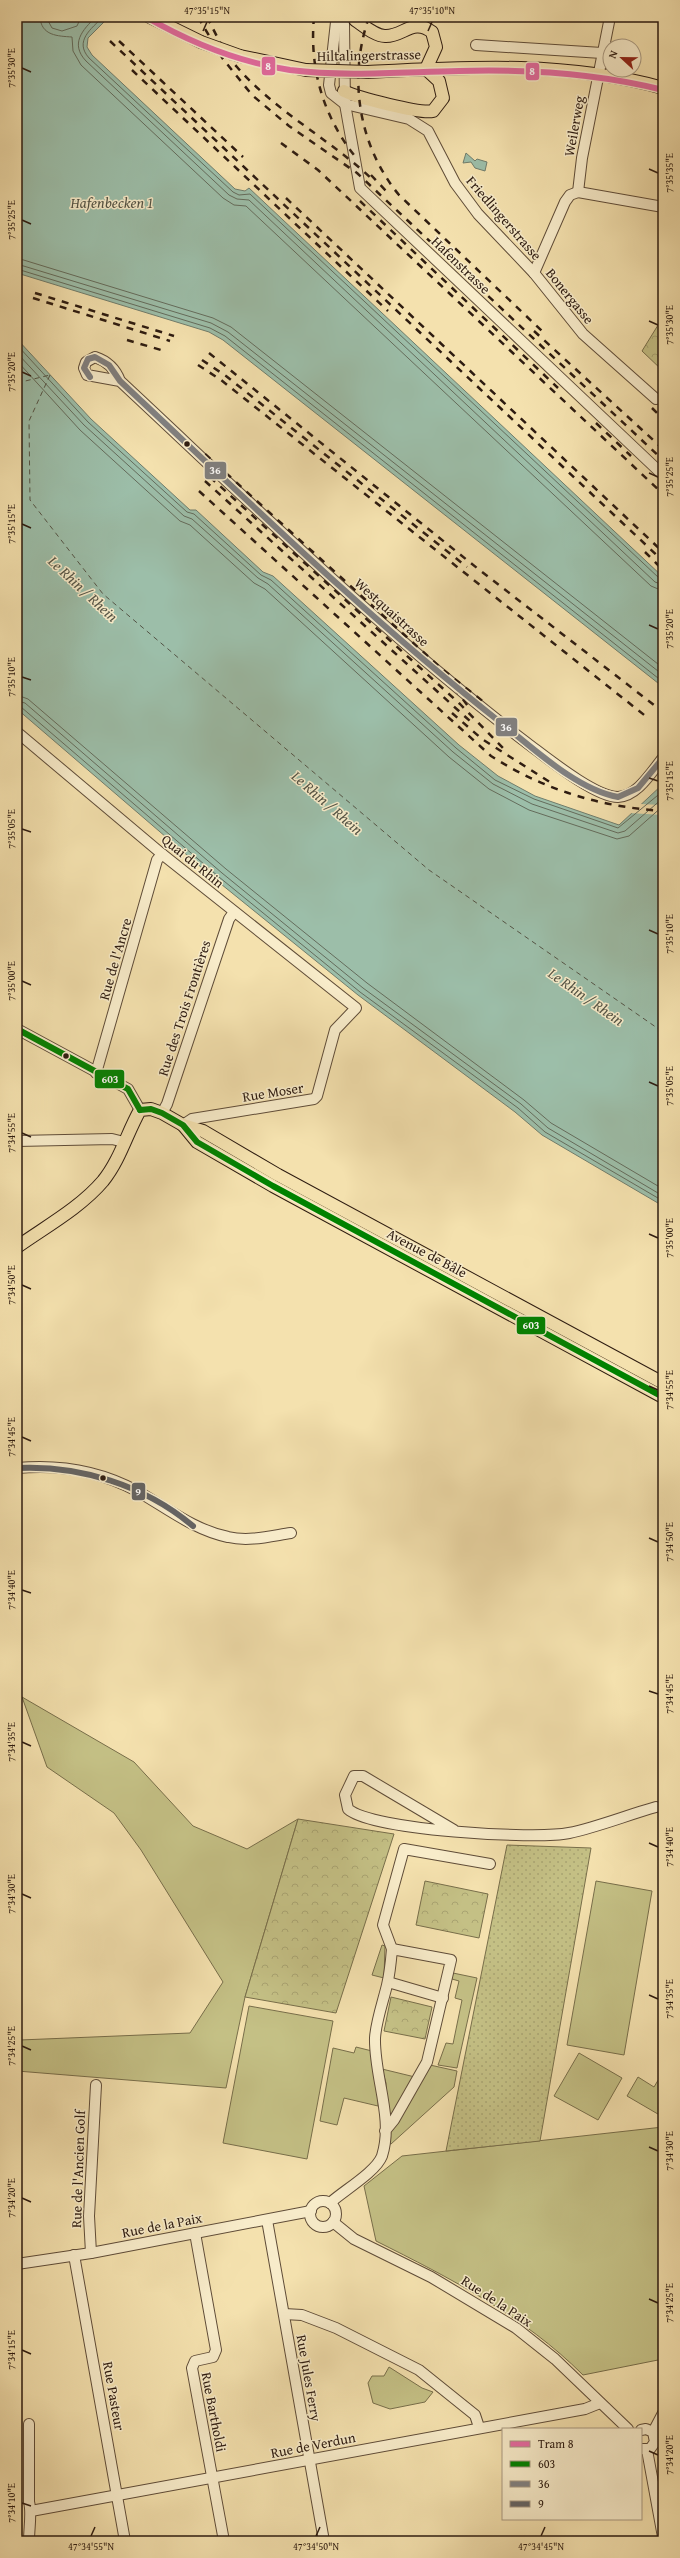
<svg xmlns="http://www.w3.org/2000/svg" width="680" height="2558" font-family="'Gentium Book Plus',serif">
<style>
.grass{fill:#c4c085;stroke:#786e4a}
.forest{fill:url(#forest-crowns);stroke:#786e4a}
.garden{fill:url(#garden-dots);stroke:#786e4a}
.water{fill:#9cbea9;stroke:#707d6c}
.pier{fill:#f4e1ae}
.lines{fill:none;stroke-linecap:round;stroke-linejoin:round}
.shore{stroke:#646c5c;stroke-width:1}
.ferry{stroke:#545446;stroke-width:1;stroke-dasharray:5 4;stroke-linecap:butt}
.minor-casing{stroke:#5f4c38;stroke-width:12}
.major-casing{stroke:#2d1b10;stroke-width:14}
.minor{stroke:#f8ecca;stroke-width:10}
.major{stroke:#f4e1ae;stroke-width:12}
.rail{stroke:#2d1b10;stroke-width:2.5;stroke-dasharray:7 7;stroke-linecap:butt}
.major-bridge-casing{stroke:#2d1b10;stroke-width:14;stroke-linecap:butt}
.major-bridge{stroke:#f4e1ae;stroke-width:12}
.bus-1-casing{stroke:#f8ecca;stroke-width:9}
.bus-2-casing{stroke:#f8ecca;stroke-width:9}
.bus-3-casing{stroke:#f8ecca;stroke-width:9}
.bus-1{stroke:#008200;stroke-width:6}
.bus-2{stroke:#808080;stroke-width:6}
.bus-3{stroke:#646464;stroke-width:6}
.tram-1-casing{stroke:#f8ecca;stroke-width:9}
.tram-1{stroke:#e36a9f;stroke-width:6}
.ticks{fill:none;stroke:#2d1b10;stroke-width:1.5}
.bus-dot{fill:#2d1b10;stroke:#f8ecca;stroke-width:1.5}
.labels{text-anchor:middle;stroke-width:3;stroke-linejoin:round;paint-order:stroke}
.street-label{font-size:14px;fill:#2d1b10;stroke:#f8ecca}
.water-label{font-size:15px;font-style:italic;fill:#545446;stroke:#f8ecca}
.line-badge{stroke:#f8ecca;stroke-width:1.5}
.badge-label{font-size:11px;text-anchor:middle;font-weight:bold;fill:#fff}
.neatline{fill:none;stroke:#2d1b10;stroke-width:1.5}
.ticks-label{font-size:10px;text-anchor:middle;fill:#2d1b10}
</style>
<defs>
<pattern id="forest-crowns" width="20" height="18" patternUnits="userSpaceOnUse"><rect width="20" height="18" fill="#c4c085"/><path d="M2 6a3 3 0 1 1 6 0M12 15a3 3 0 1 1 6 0" fill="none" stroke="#a9a472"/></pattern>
<pattern id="garden-dots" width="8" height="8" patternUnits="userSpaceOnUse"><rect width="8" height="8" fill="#c4c085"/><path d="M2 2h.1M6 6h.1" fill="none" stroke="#a9a472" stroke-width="1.8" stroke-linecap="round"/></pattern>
</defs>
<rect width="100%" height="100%" fill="#f4e1ae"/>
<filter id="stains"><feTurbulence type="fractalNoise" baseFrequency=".005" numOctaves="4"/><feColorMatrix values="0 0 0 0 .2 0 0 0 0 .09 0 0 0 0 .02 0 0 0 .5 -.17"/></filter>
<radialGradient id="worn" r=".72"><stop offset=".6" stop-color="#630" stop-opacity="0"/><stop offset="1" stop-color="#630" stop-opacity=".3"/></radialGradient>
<g class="grass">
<polygon points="22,1697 134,1762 193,1826 247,1849 298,1819 245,1997 226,2088 17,2071 20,2040 190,2033 223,1982 141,1850 114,1813 47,1767"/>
<polygon points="596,1881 652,1891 624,2055 567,2045"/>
<polygon points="382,1945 385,1946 384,1978 372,1975"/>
<polygon points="453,1973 477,1978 457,2068 438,2065 446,2043 453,2044 462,2000 455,1998 459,1981 452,1979"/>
<polygon points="249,2006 333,2021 307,2159 223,2143"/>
<polygon points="356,2047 372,2051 379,2093 378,2106 344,2098 337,2125 320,2121 333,2048 354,2053"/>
<polygon points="579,2053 622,2078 598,2120 554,2096"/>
<polygon points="430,2065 457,2071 454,2087 391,2144 387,2143 386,2140"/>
<polygon points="382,2069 415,2077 390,2118 386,2113 386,2083"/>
<polygon points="663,2072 663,2117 627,2096 638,2077 654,2087"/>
<path d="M663,2127v232l-80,16c-59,-59 -133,-97 -207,-134l-12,-55 38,-30z"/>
<polygon points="389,2367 422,2388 433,2392 425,2402 390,2409 373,2403 368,2383 372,2376 384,2376"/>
</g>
<g class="forest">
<polygon points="663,317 663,371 642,351"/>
<polygon points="298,1819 394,1834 336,2013 245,1997"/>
<polygon points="425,1881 488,1894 479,1938 416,1925"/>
<polygon points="391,1997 432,2007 425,2039 384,2031"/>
</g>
<polygon class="garden" points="507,1845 591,1848 540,2141 446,2151"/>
<g class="water">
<polygon points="17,17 53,17 61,22 75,17 109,17 88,38 87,47 92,55 235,189 245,191 249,188 663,577 663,687 223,340 209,332 17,273"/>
<polygon points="466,153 475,161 477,159 487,162 485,171 475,168 471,162 463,163"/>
<polygon points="17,339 91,419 190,510 196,510 263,572 273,576 459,745 498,776 535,796 619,825 663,784 663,1206 542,1135 515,1112 358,995 216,880 17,709"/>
</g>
<polygon class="pier" points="640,804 663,805 663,815 629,813"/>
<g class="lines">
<g class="shore">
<path d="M40,17c1,19 18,19 32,20l1,14 8,14 142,133 11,7 12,1 405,380 12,5"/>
<polyline points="46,17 52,28 62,31 77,26 81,17"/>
<path d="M96,17c-14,13 -26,27 -10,44l143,134 8,4 12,1 406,382 8,3"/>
<path d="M103,17c-12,12 -29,24 -14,41l144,134 6,3 11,-1 409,384 4,2"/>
<polyline points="17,258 213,318 231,327 663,668"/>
<polyline points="17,264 211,323 228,332 663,675"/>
<polyline points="17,269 210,328 225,336 663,682"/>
<polyline points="17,345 88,422 187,512 194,514 261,575 271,580 456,748 495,780 534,799 618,828 663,791"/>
<polyline points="17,353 84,425 184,516 192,519 258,578 268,584 453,752 493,784 532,804 618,833 625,831 663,798"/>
<polyline points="17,361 80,430 180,521 190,525 254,583 265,589 449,757 489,789 529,810 617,839 629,836 663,806"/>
<polyline points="17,695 28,699 226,869 367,983 524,1100 551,1123 663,1189"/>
<polyline points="17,701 25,703 222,873 363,988 521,1104 548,1128 663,1196"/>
<polyline points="17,706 21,707 219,877 360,992 518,1108 545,1132 663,1201"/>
</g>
<g class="ferry">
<polyline points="50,375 29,421 30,500 103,594 429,870 663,1032"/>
<polyline points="17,383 50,375"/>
</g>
<defs>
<g id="minor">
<polyline points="336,22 329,85 331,93 345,104 409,119 428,131 455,183 478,214 534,273 583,334 656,399"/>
<polyline points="344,24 345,104 360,188 663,475"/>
<polyline points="476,45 602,53"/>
<polyline points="578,192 582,158 610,17"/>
<polyline points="578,192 663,207"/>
<polyline points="534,273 565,202 570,195 578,192"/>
<path d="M120,381c-4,-11 -13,-20 -25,-24l-9,5 -2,6 3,7 33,6c133,124 263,252 407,362 19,14 68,54 91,54 20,-1 34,-26 45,-39"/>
<polyline points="17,732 162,854 356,1008 335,1030 317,1096 314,1099 192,1119 183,1125"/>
<polyline points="17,1029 128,1089 140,1110"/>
<polyline points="96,1073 157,860 162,854"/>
<polyline points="162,1113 167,1104 229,919 234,912"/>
<polyline points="17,1141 112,1139 124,1142"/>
<path d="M17,1468c42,-4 83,3 120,23 30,17 57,39 91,46 21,5 43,-1 63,-4"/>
<path d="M454,1830l-91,-54h-9l-9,19 3,14c23,21 187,31 221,24 29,-6 58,-18 87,-26"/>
<polyline points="392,1949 383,1925 404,1849 490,1864"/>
<polyline points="388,1982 443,1998"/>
<circle cx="323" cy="2214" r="13"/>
<path d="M330,2203c13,-12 46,-31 52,-47 12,-38 -8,-79 -7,-118 1,-17 8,-36 12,-53 3,-12 4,-24 5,-36l59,11 -24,102 -33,58 -9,11"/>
<polyline points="267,2220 324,2541"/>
<polyline points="333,2222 354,2239 431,2277 516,2328 555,2359 628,2429"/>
<polyline points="195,2233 216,2350 213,2357 195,2361 192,2368 224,2541"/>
<polyline points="91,2253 89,2216 96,2085"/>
<polyline points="74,2255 125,2541"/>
<polyline points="17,2264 91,2253 311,2211"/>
<polyline points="284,2314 302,2315 336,2328 419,2370 475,2415 479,2427"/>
<path d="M29,2424v78c3,10 0,26 0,39"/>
<polyline points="641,2430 646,2429 653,2432 655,2442 650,2449 641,2449"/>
<polyline points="653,2432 663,2413"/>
<polyline points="647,2450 663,2537"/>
<polyline points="31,2511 585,2409 600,2403"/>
</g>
<g id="major">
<polyline points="150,17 201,42"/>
<polyline points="240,56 306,70"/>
<path d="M368,72c99,-5 198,-11 295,16"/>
<path d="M344,91c14,7 76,23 89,20l10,-13 -4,-17 -13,-12 10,-22 -4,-15c-19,-15 -29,5 -47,4 -10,0 -22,-11 -30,-16"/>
<polyline points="183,1125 197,1142 273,1186 663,1397"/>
<path d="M17,1247c28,-20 63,-39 86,-66 17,-21 24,-48 37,-71l11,-1 11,4 21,12 20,6 75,44 385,208"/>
</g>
</defs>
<use href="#minor" class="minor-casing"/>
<use href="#major" class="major-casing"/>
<use href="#minor" class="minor"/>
<use href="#major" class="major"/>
<g class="rail">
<polyline points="198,17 223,59 252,95 289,126 357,173 663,460"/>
<path d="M207,17c9,17 17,36 30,50 39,45 93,72 136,113"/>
<path d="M314,17c-5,53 10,102 44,143"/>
<path d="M369,17c-21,60 -11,128 30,178l144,137"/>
<polyline points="110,41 663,561"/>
<polyline points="119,41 243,157"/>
<polyline points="132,70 388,311"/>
<polyline points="281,143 318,170 663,494"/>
<polyline points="371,175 388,193"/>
<polyline points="286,198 663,552"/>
<polyline points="360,201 558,388"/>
<polyline points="35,293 174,336"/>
<polyline points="33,298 170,341"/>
<polyline points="534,331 663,449"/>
<polyline points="127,340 161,350"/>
<polyline points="209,353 477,568 663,712"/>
<polyline points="202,360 226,376 467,567"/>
<polyline points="198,365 221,380 648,718"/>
<polyline points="652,408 663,419"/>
<polyline points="596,423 631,456"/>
<polyline points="205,454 442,669 485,703"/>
<polyline points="210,477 460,704 503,748"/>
<polyline points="205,481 471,722"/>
<path d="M199,491l292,265c53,34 110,51 172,55"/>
<polyline points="645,552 659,566"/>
<polyline points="446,677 471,710"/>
<polyline points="452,713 482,739 553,784"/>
</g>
<defs>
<g id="major-bridge">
<polyline points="201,42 240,56"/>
<polyline points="306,70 368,72"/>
</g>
</defs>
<use href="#major-bridge" class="major-bridge-casing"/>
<use href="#major-bridge" class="major-bridge"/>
<defs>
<g id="bus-1">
<polyline points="17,1029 128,1089 140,1110"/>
<polyline points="140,1110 151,1109 162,1113 183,1125 197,1142 273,1186 663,1397"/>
</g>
<path id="bus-2" d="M90,377l-6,-9 4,-9 7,-2 14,8 11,16c124,116 246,236 380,341 33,26 77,68 118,75l20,-9 25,-30"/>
<path id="bus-3" d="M17,1468c63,-3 127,17 176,58"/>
</defs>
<use href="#bus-1" class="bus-1-casing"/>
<use href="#bus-2" class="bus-2-casing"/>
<use href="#bus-3" class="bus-3-casing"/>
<use href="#bus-1" class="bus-1"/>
<use href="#bus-2" class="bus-2"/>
<use href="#bus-3" class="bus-3"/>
<defs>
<path id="tram-1" d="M146,17c45,26 92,45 144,53 56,7 113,2 169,1 69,-2 137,2 204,19"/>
</defs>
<use href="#tram-1" class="tram-1-casing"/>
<use href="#tram-1" class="tram-1"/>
</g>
<path class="ticks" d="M203,31l4,-9M428,31l4,-9M22,68l9,4M649,169l9,4M22,220l9,4M649,321l9,4M22,372l9,4M649,473l9,4M22,524l9,4M649,625l9,4M22,677l9,3M649,778l9,3M22,829l9,3M649,930l9,4M22,981l9,4M649,1082l9,4M22,1133l9,4M649,1234l9,4M22,1285l9,4M649,1386l9,4M22,1437l9,4M649,1538l9,4M22,1590l9,3M649,1691l9,3M22,1742l9,4M649,1843l9,4M22,1894l9,4M649,1995l9,4M22,2046l9,4M649,2147l9,4M22,2198l9,4M649,2299l9,4M22,2350l9,4M649,2451l9,4M22,2503l9,3M91,2536l4,-9M316,2536l4,-9M541,2536l4,-9"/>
<g class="bus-dot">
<circle cx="187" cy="444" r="3.5"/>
<circle cx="66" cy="1056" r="3.5"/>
<circle cx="103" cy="1478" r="3.5"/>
</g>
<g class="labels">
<g class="street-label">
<text transform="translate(369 55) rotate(-1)" y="5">Hiltalingerstrasse</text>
<text transform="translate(574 126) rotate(-80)" y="5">Weilerweg</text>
<text transform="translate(504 218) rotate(49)" y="5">Friedlingerstrasse</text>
<text transform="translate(461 265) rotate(44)" y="5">Hafenstrasse</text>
<text transform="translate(570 296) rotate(51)" y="5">Bonergasse</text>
<text transform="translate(392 612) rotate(42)" y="5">Westquaistrasse</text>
<text transform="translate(193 861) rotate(39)" y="5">Quai du Rhin</text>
<text transform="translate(115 959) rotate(-74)" y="5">Rue de l'Ancre</text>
<text transform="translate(184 1008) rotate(-72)" y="5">Rue des Trois Frontières</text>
<text transform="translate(273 1092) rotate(-9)" y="5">Rue Moser</text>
<text transform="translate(427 1253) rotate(28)" y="5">Avenue de Bâle</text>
<text transform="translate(78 2169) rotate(-88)" y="5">Rue de l'Ancien Golf</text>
<text transform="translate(162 2225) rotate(-11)" y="5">Rue de la Paix</text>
<text transform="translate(497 2301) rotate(33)" y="5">Rue de la Paix</text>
<text transform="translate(309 2378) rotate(80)" y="5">Rue Jules Ferry</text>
<text transform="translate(114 2396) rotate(80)" y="5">Rue Pasteur</text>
<text transform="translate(214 2412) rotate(79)" y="5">Rue Bartholdi</text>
<text transform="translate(313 2445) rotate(-11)" y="5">Rue de Verdun</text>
</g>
<g class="water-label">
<text x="112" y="208">Hafenbecken 1</text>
<text transform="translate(83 589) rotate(43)" y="5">Le Rhin / Rhein</text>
<text transform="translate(327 803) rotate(41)" y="5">Le Rhin / Rhein</text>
<text transform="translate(586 997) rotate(35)" y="5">Le Rhin / Rhein</text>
</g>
</g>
<g class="line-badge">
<rect x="261" y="56" width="15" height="20" rx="4" fill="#e36a9f"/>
<rect x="525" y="62" width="15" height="19" rx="4" fill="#e36a9f"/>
<rect x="204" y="461" width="23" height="19" rx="4" fill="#808080"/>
<rect x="495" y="717" width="23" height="20" rx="4" fill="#808080"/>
<rect x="94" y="1069" width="31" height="20" rx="4" fill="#008200"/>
<rect x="516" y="1316" width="30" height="19" rx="4" fill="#008200"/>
<rect x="131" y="1482" width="15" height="19" rx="4" fill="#646464"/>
</g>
<g class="badge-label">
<text x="268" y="70">8</text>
<text x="532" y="75">8</text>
<text x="215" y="474">36</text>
<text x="506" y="731">36</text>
<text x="110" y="1083">603</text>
<text x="531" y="1329">603</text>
<text x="138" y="1496">9</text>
</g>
<rect width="680" height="2558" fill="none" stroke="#f4e1ae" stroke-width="44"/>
<rect x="502" y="2428" width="140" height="92" fill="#f8ecca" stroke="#a79880"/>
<rect x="510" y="2441" width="20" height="6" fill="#e36a9f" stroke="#a79880"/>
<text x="538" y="2448" font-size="12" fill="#2d1b10">Tram 8</text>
<rect x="510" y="2461" width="20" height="6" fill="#008200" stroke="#a79880"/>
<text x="538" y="2468" font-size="12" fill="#2d1b10">603</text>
<rect x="510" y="2481" width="20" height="6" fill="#808080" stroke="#a79880"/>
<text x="538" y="2488" font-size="12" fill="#2d1b10">36</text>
<rect x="510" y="2501" width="20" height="6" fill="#646464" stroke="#a79880"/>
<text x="538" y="2508" font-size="12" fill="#2d1b10">9</text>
<g transform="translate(622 58) rotate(292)"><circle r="19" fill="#f8ecca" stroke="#a79880"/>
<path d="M0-3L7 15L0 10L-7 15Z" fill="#8f2418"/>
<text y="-6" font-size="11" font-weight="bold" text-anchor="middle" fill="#2d1b10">N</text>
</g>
<rect x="22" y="22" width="636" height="2514" class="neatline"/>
<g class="ticks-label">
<text x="207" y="14">47°35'15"N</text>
<text x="432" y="14">47°35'10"N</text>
<text transform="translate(11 68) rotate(-90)" y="4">7°35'30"E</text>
<text transform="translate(669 173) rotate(-90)" y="4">7°35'35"E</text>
<text transform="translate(11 220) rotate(-90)" y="4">7°35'25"E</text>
<text transform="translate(669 325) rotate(-90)" y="4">7°35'30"E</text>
<text transform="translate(11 372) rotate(-90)" y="4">7°35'20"E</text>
<text transform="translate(669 477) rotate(-90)" y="4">7°35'25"E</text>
<text transform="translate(11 524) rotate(-90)" y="4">7°35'15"E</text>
<text transform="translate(669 629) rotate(-90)" y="4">7°35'20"E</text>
<text transform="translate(11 677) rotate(-90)" y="4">7°35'10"E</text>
<text transform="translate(669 781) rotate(-90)" y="4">7°35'15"E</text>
<text transform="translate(11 829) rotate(-90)" y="4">7°35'05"E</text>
<text transform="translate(669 934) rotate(-90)" y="4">7°35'10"E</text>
<text transform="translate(11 981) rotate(-90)" y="4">7°35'00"E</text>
<text transform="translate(669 1086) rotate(-90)" y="4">7°35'05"E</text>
<text transform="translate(11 1133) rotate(-90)" y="4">7°34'55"E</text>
<text transform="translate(669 1238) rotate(-90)" y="4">7°35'00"E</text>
<text transform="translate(11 1285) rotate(-90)" y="4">7°34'50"E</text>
<text transform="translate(669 1390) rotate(-90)" y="4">7°34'55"E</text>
<text transform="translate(11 1437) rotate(-90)" y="4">7°34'45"E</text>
<text transform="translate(669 1542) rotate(-90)" y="4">7°34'50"E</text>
<text transform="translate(11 1590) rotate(-90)" y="4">7°34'40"E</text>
<text transform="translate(669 1694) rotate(-90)" y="4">7°34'45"E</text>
<text transform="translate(11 1742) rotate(-90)" y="4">7°34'35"E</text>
<text transform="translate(669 1847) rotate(-90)" y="4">7°34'40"E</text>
<text transform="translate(11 1894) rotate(-90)" y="4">7°34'30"E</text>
<text transform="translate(669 1999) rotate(-90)" y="4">7°34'35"E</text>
<text transform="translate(11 2046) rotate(-90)" y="4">7°34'25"E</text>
<text transform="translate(669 2151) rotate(-90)" y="4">7°34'30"E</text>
<text transform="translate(11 2198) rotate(-90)" y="4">7°34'20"E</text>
<text transform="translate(669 2303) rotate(-90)" y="4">7°34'25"E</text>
<text transform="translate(11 2350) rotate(-90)" y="4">7°34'15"E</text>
<text transform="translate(669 2455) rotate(-90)" y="4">7°34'20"E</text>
<text transform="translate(11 2503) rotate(-90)" y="4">7°34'10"E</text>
<text x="91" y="2550">47°34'55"N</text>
<text x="316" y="2550">47°34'50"N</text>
<text x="541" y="2550">47°34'45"N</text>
</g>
<rect width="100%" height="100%" filter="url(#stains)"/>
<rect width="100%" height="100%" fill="url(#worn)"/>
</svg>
